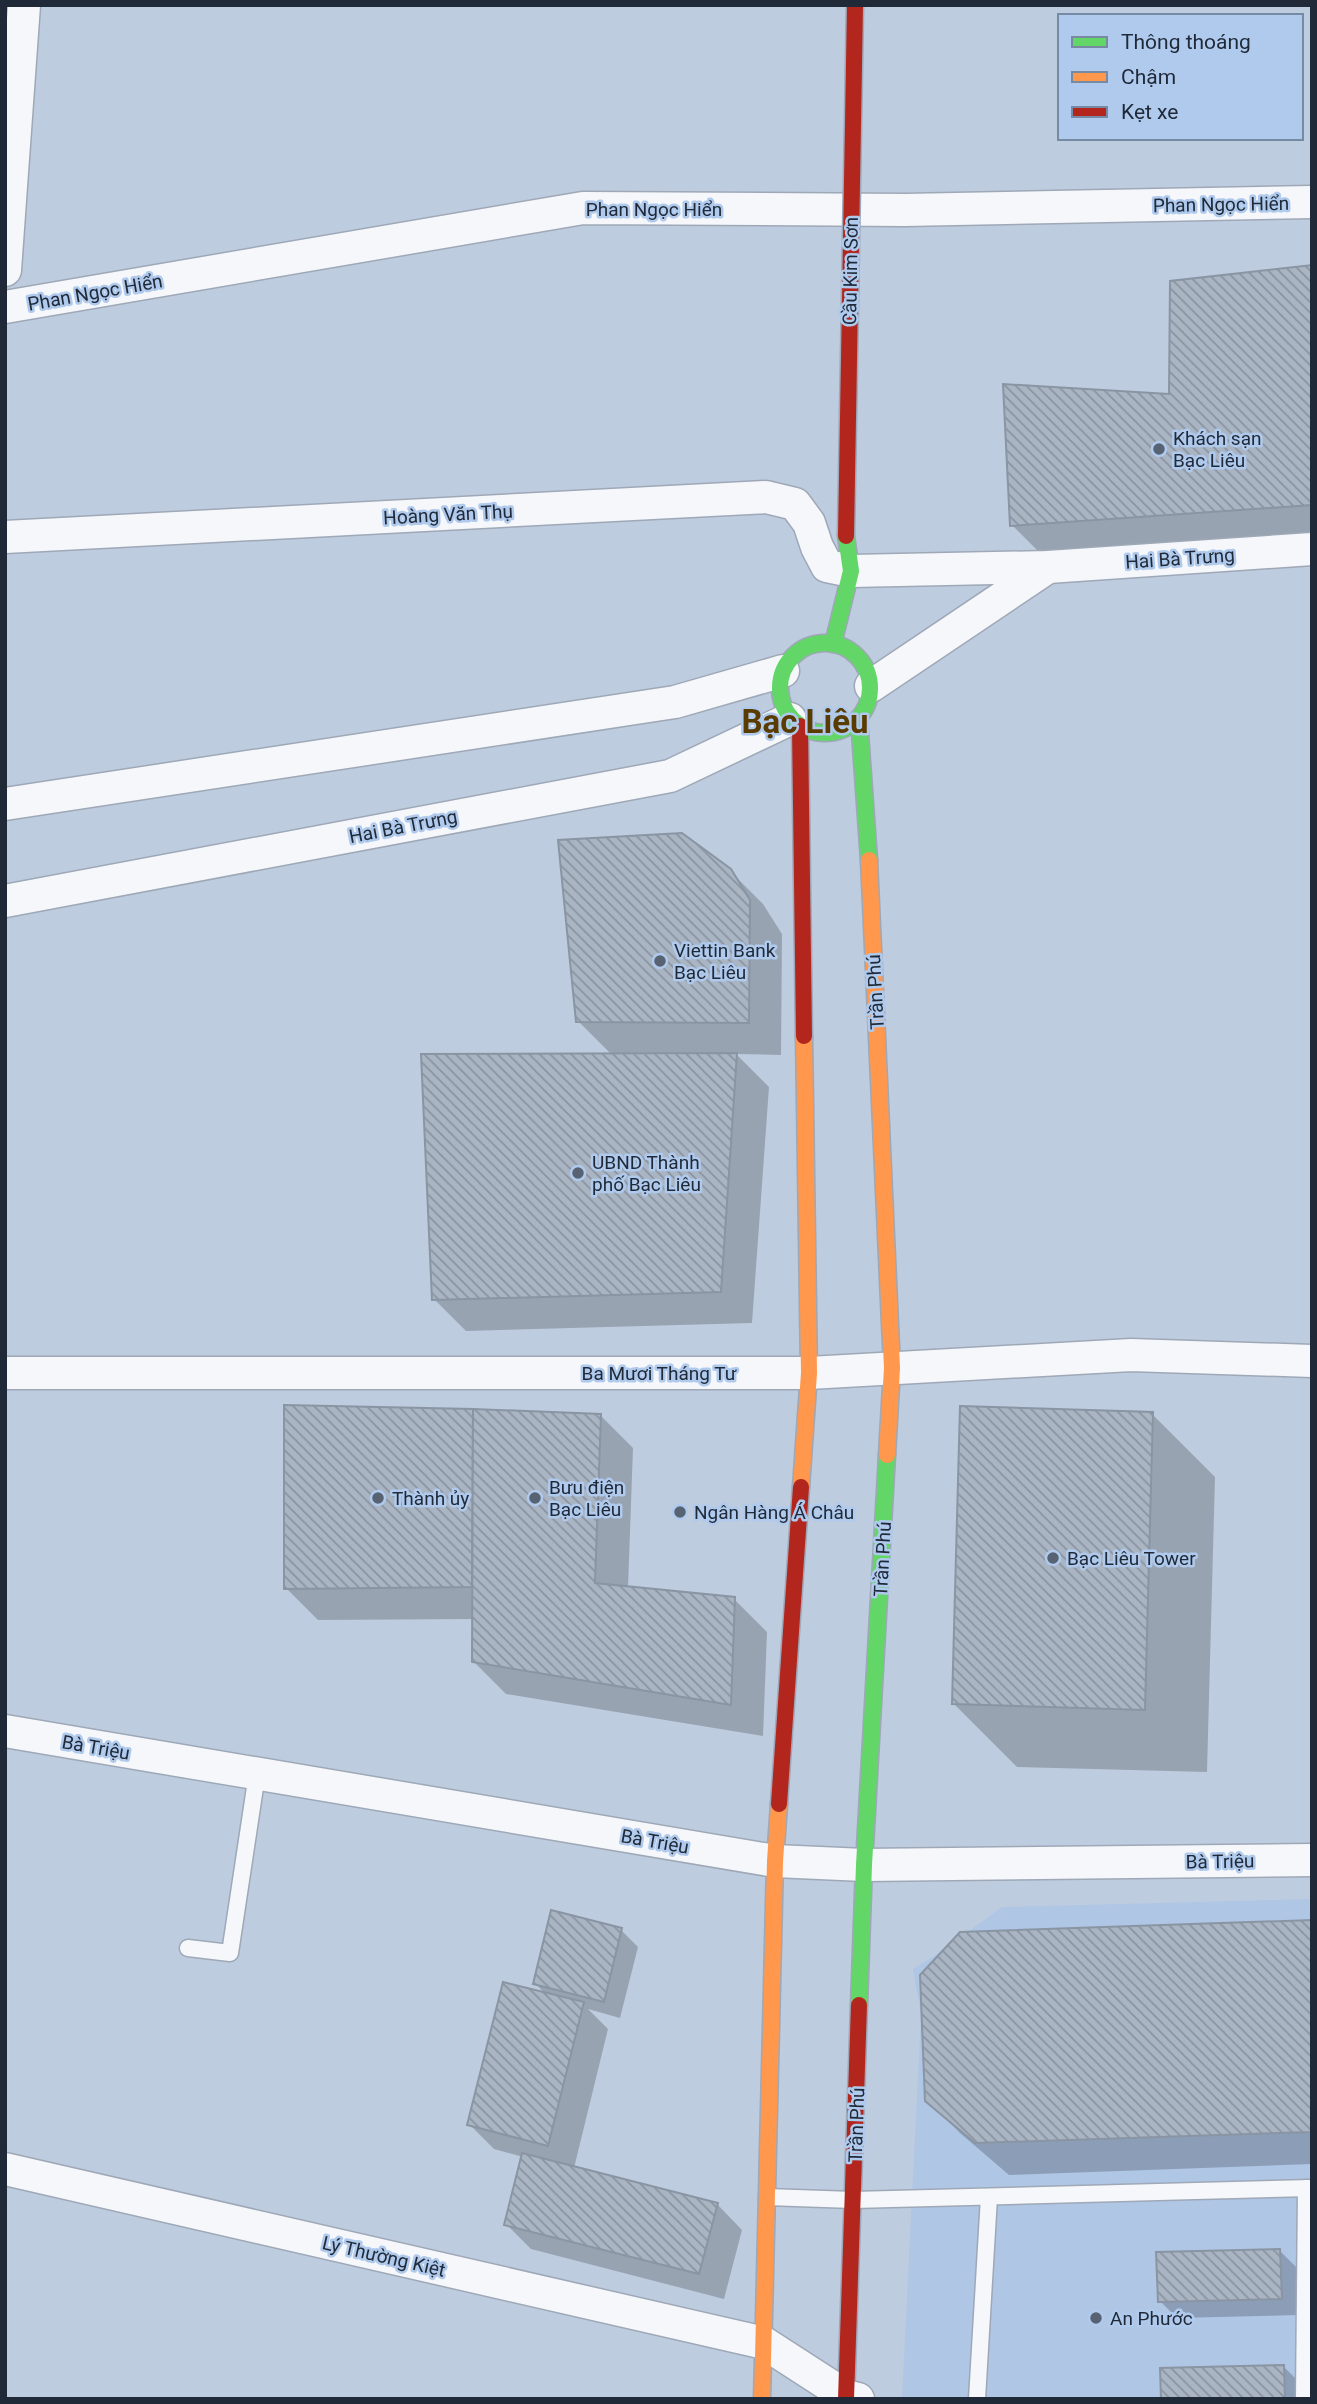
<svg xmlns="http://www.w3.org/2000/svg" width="1317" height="2404" font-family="Roboto,sans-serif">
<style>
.built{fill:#afc6e5}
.shadow{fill:#0003}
.building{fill:url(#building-back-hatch);stroke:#8a95a4;stroke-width:2}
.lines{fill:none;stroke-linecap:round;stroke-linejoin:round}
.lane-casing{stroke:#9ea8b7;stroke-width:19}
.street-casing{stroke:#9ea8b7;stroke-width:35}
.fast-casing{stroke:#9ea8b7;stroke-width:19}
.slow-casing{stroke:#9ea8b7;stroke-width:19}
.jam-casing{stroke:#9ea8b7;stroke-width:19}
.lane{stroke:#f5f7fa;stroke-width:16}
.street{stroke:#f5f7fa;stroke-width:32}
.fast{stroke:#63d668;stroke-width:16}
.slow{stroke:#ff974d;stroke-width:16}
.jam{stroke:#b3261e;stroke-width:16}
.jam-bridge-casing{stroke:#9ea8b7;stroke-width:19;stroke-linecap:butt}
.jam-bridge{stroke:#b3261e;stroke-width:16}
.poi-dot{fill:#576272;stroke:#b0caed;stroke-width:2.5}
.labels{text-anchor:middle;stroke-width:5;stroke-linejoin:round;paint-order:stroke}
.street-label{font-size:19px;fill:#1f2937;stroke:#b0caed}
.poi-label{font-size:19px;fill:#1f2937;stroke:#b0caed;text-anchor:start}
.town-label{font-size:33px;font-weight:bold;fill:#5a3b00;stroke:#b0caed}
</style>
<defs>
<pattern id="building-back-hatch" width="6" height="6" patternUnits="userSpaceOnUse" patternTransform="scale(1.75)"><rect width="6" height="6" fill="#aab5c4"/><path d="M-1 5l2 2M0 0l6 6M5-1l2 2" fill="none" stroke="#8a93a0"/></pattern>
</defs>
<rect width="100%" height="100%" fill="#beccdf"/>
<polygon class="built" points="1312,1899 1312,2399 902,2399 921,2015 913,1969 942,1951 1002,1907"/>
<g class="shadow">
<polygon points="1312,266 1312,539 1044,557 1012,525 1171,396"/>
<polygon points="729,870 763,904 782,934 781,1055 736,1054 769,1087 752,1323 466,1331 434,1299 612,1055 578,1021"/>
<polygon points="285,1407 600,1415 633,1448 628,1588 734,1599 767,1632 763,1736 506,1694 473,1661 474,1619 318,1620 286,1588"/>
<polygon points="1152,1414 1215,1477 1207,1772 1017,1767 954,1704"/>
<polygon points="1312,1922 1312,2164 1009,2175 960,2133 927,2100"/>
<polygon points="621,1930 638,1947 620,2018 588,2009 608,2029 574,2168 717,2204 742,2230 724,2299 531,2249 506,2224 523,2157 494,2149 469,2124 546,1995 535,1983"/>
<polygon points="1279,2250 1296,2267 1298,2315 1177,2318 1160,2301"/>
<polygon points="1283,2366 1300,2383 1301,2399 1163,2399"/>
</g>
<g class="building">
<polygon points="1312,265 1312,505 1010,526 1003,384 1169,394 1170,281"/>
<polygon points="682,833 731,869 750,900 749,1023 576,1022 558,840"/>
<polygon points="737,1053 721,1292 432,1300 421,1054"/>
<polygon points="284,1405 473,1409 472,1587 284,1589"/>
<polygon points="960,1406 1153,1412 1145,1710 952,1704"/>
<polygon points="473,1409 601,1414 595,1583 735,1597 731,1705 472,1662"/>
<polygon points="551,1910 622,1928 604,2002 533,1984"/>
<polygon points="1312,1920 1312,2132 975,2143 925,2101 920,1975 960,1932"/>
<polygon points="503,1982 584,2002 548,2146 467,2125"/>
<polygon points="522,2153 718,2203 699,2274 504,2225"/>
<polygon points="1280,2249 1282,2299 1158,2302 1156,2252"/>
<polygon points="1284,2365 1285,2399 1161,2399 1160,2368"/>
</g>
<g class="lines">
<defs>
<g id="lane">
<polyline points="188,1948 230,1953 257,1774"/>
<polyline points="767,2197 853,2200 1312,2188"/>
<polyline points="977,2399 989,2197"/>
<polyline points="1304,2399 1306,2188"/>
</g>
<g id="street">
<polyline points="5,270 24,5"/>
<polyline points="5,307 583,208 905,210 1312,202"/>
<polyline points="5,537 766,497 795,504 809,523 817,547 827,566 851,571 1048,567 1312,549"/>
<polyline points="871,686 1048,567"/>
<polyline points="5,804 675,702 783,671"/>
<polyline points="5,901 670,776 790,719"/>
<polyline points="5,1373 809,1373 1131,1355 1312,1361"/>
<polyline points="5,1731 775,1861 864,1865 1312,1860"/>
<polyline points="5,2169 764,2343 846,2396 858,2399"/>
</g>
<g id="fast">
<circle cx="825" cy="688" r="45"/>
<polyline points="833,644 851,571 846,536"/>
<polyline points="859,719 869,860"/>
<polyline points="859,2005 864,1865 887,1455"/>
</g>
<g id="slow">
<polyline points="869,860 892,1368 887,1455"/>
<polyline points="801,1487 809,1373 804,1036"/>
<polyline points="762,2399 775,1861 779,1804"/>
</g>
<g id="jam">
<polyline points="800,726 804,1036"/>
<polyline points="779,1804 801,1487"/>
<polyline points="846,2399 859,2005"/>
</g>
</defs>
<use href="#lane" class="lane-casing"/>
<use href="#street" class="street-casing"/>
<use href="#fast" class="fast-casing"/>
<use href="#slow" class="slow-casing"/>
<use href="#jam" class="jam-casing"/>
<use href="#lane" class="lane"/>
<use href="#street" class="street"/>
<use href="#fast" class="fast"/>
<use href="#slow" class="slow"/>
<use href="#jam" class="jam"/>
<defs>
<polyline id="jam-bridge" points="846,536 855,5"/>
</defs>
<use href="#jam-bridge" class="jam-bridge-casing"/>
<use href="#jam-bridge" class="jam-bridge"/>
</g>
<g class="poi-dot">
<circle cx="1159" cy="449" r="7"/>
<circle cx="660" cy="961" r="7"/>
<circle cx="578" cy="1173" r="7"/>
<circle cx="378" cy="1498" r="7"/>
<circle cx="535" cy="1498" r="7"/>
<circle cx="680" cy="1512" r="7"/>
<circle cx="1053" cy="1558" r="7"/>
<circle cx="1096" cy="2318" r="7"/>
</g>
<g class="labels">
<g class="street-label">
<text transform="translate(1221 204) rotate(-1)" y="7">Phan Ngọc Hiển</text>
<text x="654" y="216">Phan Ngọc Hiển</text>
<text transform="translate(850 271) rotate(-89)" y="7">Cầu Kim Sơn</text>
<text transform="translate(95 292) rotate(-10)" y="7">Phan Ngọc Hiển</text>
<text transform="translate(448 514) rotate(-3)" y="7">Hoàng Văn Thụ</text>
<text transform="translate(1180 558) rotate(-4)" y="7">Hai Bà Trưng</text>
<text transform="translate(403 826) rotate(-11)" y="7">Hai Bà Trưng</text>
<text transform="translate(875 992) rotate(-93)" y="7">Trần Phú</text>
<text x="659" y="1380">Ba Mươi Tháng Tư</text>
<text transform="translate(882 1559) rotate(-87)" y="7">Trần Phú</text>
<text transform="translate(96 1747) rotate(10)" y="7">Bà Triệu</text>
<text transform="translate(655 1841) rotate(10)" y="7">Bà Triệu</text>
<text transform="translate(1220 1861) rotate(-1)" y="7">Bà Triệu</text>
<text transform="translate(856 2125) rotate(-88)" y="7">Trần Phú</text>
<text transform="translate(384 2256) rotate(13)" y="7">Lý Thường Kiệt</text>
</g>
<g class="poi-label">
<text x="1173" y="445">Khách sạn<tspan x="1173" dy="22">Bạc Liêu</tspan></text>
<text x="674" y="957">Viettin Bank<tspan x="674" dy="22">Bạc Liêu</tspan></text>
<text x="592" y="1169">UBND Thành<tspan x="592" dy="22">phố Bạc Liêu</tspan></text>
<text x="549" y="1494">Bưu điện<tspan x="549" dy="22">Bạc Liêu</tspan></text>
<text x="392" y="1505">Thành ủy</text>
<text x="694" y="1519">Ngân Hàng Á Châu</text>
<text x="1067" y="1565">Bạc Liêu Tower</text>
<text x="1110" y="2325">An Phước</text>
</g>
<g class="town-label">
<text x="805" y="733">Bạc Liêu</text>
</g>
</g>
<rect width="1317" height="2404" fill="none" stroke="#1f2937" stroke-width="14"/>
<rect x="1058" y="14" width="245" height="126" fill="#b0caed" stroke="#768aa4" stroke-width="2"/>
<rect x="1072" y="37" width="35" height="10" fill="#63d668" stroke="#768aa4" stroke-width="2"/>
<text x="1121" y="49" font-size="21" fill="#1f2937">Thông thoáng</text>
<rect x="1072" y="72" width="35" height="10" fill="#ff974d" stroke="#768aa4" stroke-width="2"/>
<text x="1121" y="84" font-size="21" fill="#1f2937">Chậm</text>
<rect x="1072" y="107" width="35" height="10" fill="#b3261e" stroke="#768aa4" stroke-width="2"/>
<text x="1121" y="119" font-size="21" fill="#1f2937">Kẹt xe</text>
</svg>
